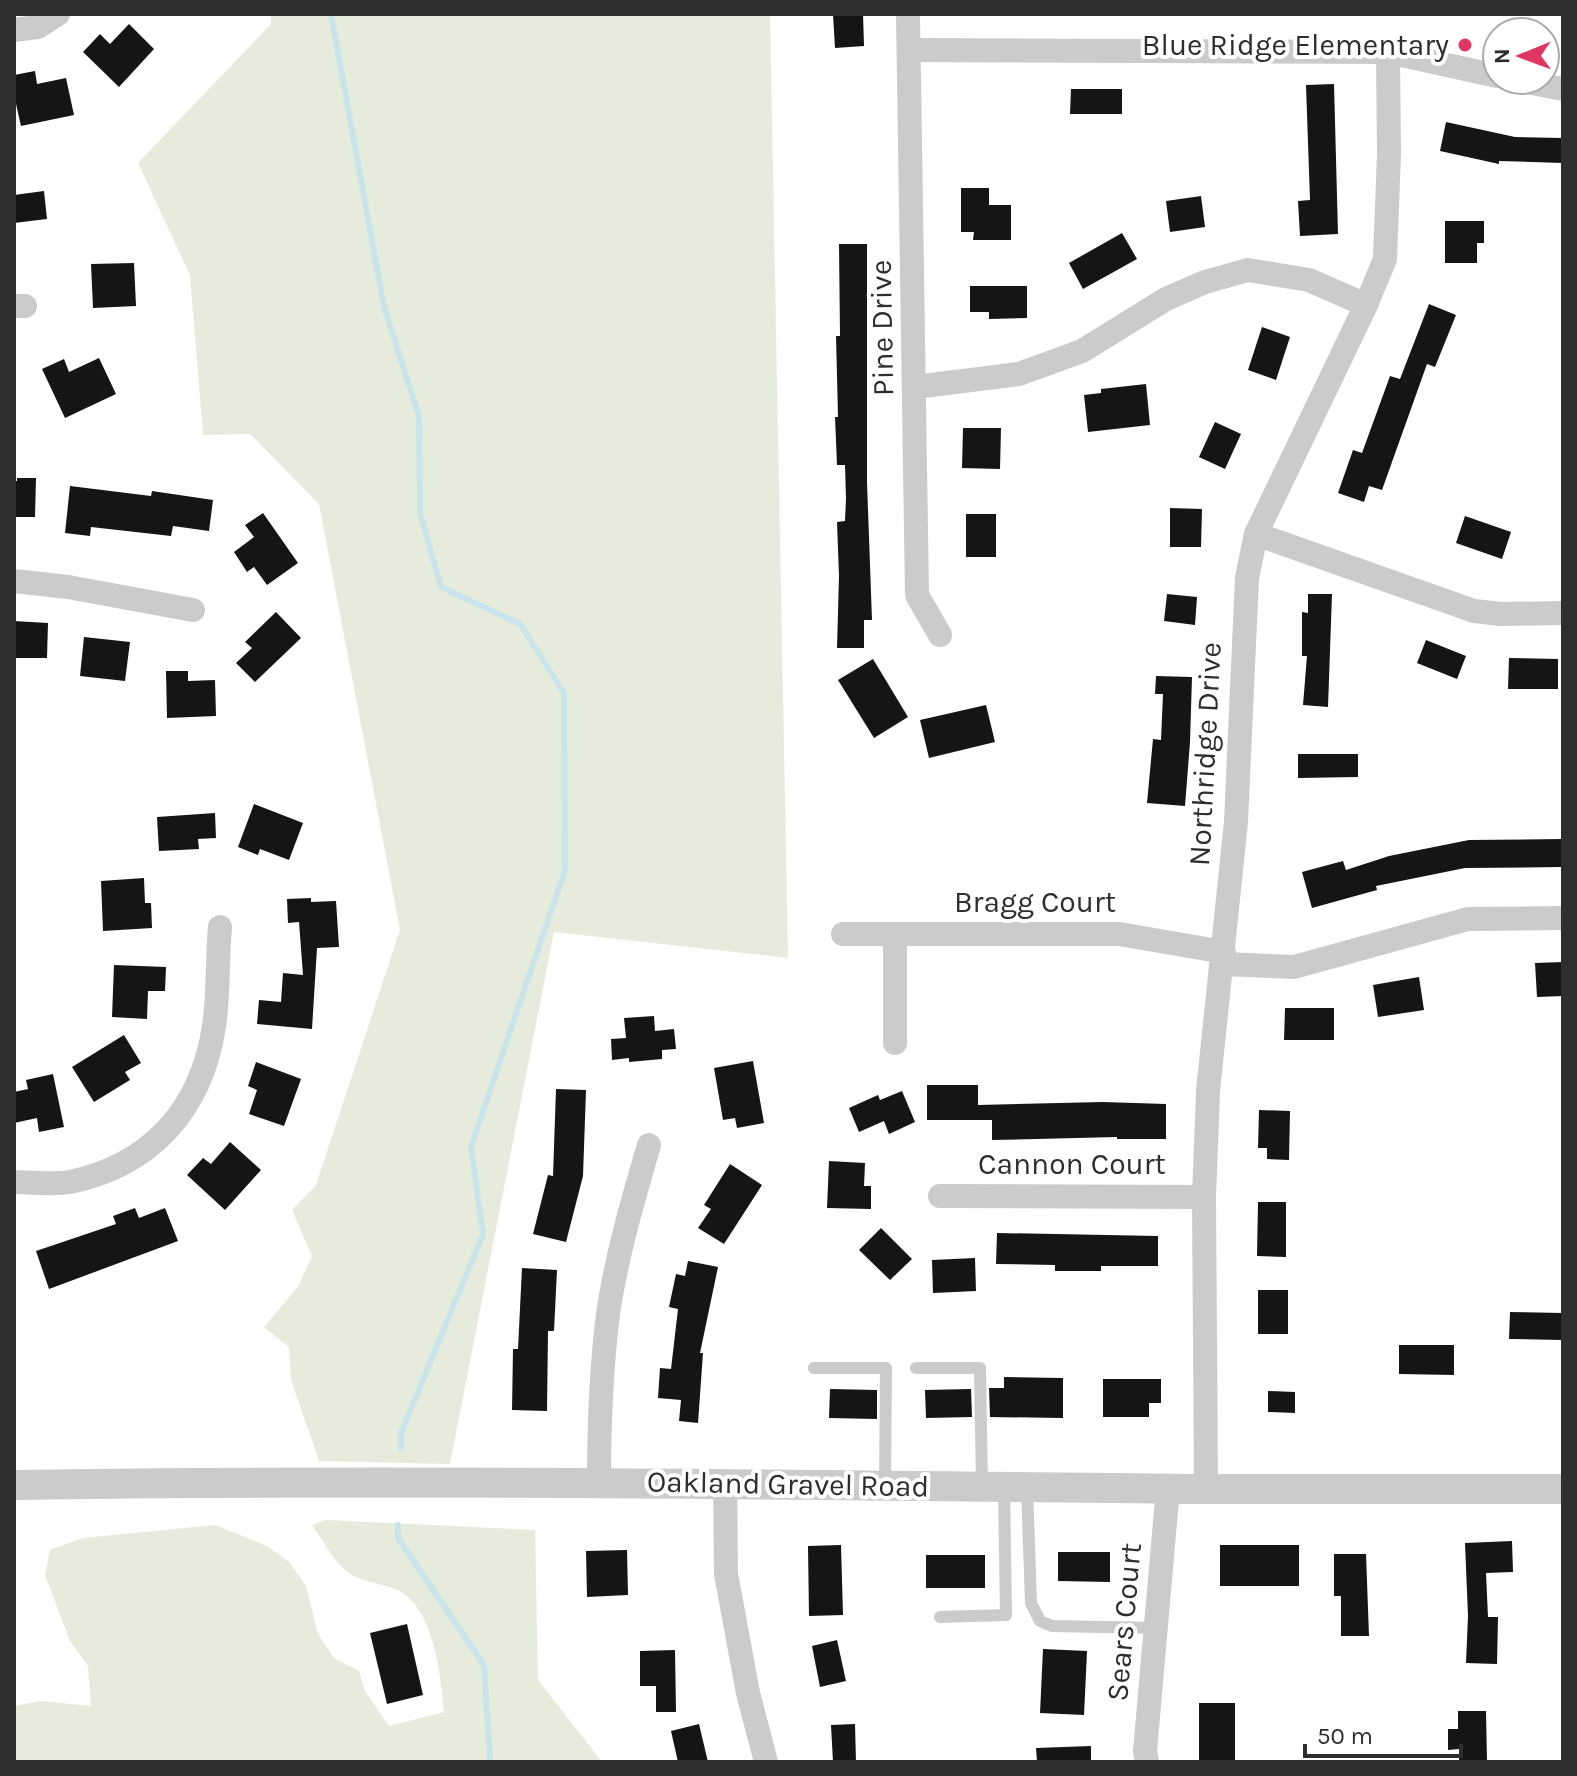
<svg xmlns="http://www.w3.org/2000/svg" width="1577" height="1776" font-family="Karla,sans-serif">
<style>
.green{fill:#e7ebdc}
.lines{fill:none;stroke-linecap:round;stroke-linejoin:round}
.stream{stroke:#c9e4ea;stroke-width:6}
.building{fill:#151515}
.service{stroke:#cbcbcb;stroke-width:12}
.minor{stroke:#cbcbcb;stroke-width:24}
.tertiary{stroke:#cbcbcb;stroke-width:30}
.poi-dot{fill:#df3663;stroke:#fff;stroke-width:3}
.labels{text-anchor:middle;stroke-width:8;stroke-linejoin:round;paint-order:stroke}
.poi-label{font-size:30px;fill:#2e2e2e;stroke:#fff;text-anchor:end}
.street-label{font-size:30px;fill:#2e2e2e;stroke:#fff}
</style>
<rect width="100%" height="100%" fill="#fff"/>
<g class="green">
<polygon points="271,14 770,14 788,958 554,932 450,1464 319,1461 291,1380 289,1347 264,1327 298,1287 312,1256 292,1210 316,1185 400,930 319,504 250,434 203,435 190,275 138,163 271,24"/>
<path d="M326,1520l209,10 3,150 64,82h-588v-56l26,-5 51,5 -3,-40 -18,-25 -25,-66 5,-25 33,-12 132,-13 52,21 22,16 17,24 12,48 16,24 25,13 6,20 24,35 55,-14c-3,-35 -10,-106 -47,-122 -16,-7 -38,-8 -52,-20 -13,-12 -23,-31 -33,-45z"/>
</g>
<g class="lines">
<g class="stream">
<polyline points="331,14 384,307 419,416 420,513 441,587 520,624 564,693 565,870 471,1147 483,1234 401,1433 401,1448"/>
<polyline points="398,1525 398,1538 484,1665 490,1762"/>
</g>
</g>
<g class="building">
<polygon points="833,14 863,14 864,46 835,48"/>
<polygon points="129,24 154,49 119,87 83,52 100,34 110,44"/>
<polygon points="35,71 37,84 66,78 74,115 21,126 14,95 14,75"/>
<polygon points="1334,84 1338,234 1300,236 1298,201 1310,200 1306,85"/>
<polygon points="1071,89 1122,89 1122,114 1070,114"/>
<polygon points="1446,122 1515,137 1563,138 1563,163 1499,161 1499,164 1440,151"/>
<polygon points="961,188 989,188 989,205 1011,205 1011,240 973,240 974,232 961,232"/>
<polygon points="44,191 47,219 14,223 14,195"/>
<polygon points="1201,196 1205,227 1170,232 1166,201"/>
<polygon points="1445,221 1484,221 1484,243 1477,243 1477,263 1445,263"/>
<polygon points="1122,233 1137,259 1083,289 1069,263"/>
<polygon points="839,244 867,244 867,482 872,620 864,620 864,648 837,648 839,576 837,522 845,521 846,499 845,465 837,465 835,417 838,417 836,336 840,336"/>
<polygon points="134,263 136,306 93,308 91,264"/>
<polygon points="970,286 1027,286 1027,318 989,319 989,312 970,312"/>
<polygon points="1429,304 1456,315 1435,367 1427,364 1382,490 1369,486 1364,502 1338,493 1353,450 1362,453 1390,376 1400,379"/>
<polygon points="1262,327 1290,337 1276,380 1248,370"/>
<polygon points="99,358 116,394 65,418 42,369 64,359 69,372"/>
<polygon points="1146,384 1150,425 1088,432 1084,395 1101,393 1101,389"/>
<polygon points="1215,422 1241,434 1225,469 1199,457"/>
<polygon points="963,428 1001,428 1000,469 962,468"/>
<polygon points="17,478 36,478 35,517 14,517 14,481 17,481"/>
<polygon points="70,486 151,496 152,491 213,500 209,531 173,526 171,536 91,527 90,536 65,533"/>
<polygon points="1170,508 1202,509 1201,547 1170,547"/>
<polygon points="263,513 298,563 267,585 254,567 247,572 234,552 254,537 245,525"/>
<rect x="966" y="514" width="30" height="43"/>
<polygon points="1465,516 1511,532 1502,559 1456,543"/>
<polygon points="1167,594 1197,597 1195,625 1164,621"/>
<polygon points="1308,594 1332,594 1328,707 1303,705 1307,656 1302,656 1302,612 1308,613"/>
<polygon points="276,612 301,638 255,682 236,663 252,648 245,642"/>
<polygon points="14,621 48,623 47,658 14,658"/>
<polygon points="84,637 130,642 125,681 80,676"/>
<polygon points="1426,640 1466,656 1457,679 1417,663"/>
<polygon points="1509,658 1558,659 1558,689 1508,689"/>
<polygon points="873,659 908,717 874,738 838,680"/>
<polygon points="166,671 188,671 188,681 215,680 216,716 167,718"/>
<polygon points="1156,676 1192,677 1190,742 1185,806 1147,803 1153,739 1161,740 1163,694 1155,694"/>
<polygon points="986,705 995,742 929,758 920,720"/>
<polygon points="1298,754 1358,754 1358,777 1298,778"/>
<polygon points="254,804 303,823 289,860 260,849 258,855 238,847"/>
<polygon points="215,813 216,838 198,839 199,849 159,851 157,817"/>
<polygon points="1563,839 1563,867 1465,868 1376,886 1377,890 1312,908 1302,872 1343,861 1346,870 1389,856 1469,840"/>
<polygon points="144,878 145,903 151,903 152,928 103,931 101,881"/>
<polygon points="311,898 311,902 336,901 339,947 317,948 312,1029 257,1024 259,1000 281,1002 283,973 303,975 299,922 288,923 287,899"/>
<polygon points="1563,962 1563,996 1537,997 1535,963"/>
<polygon points="114,965 166,967 165,991 148,991 147,1019 112,1017"/>
<polygon points="1419,977 1424,1010 1378,1017 1373,985"/>
<polygon points="1285,1008 1334,1008 1334,1040 1284,1040"/>
<polygon points="654,1016 655,1031 674,1029 676,1049 662,1050 662,1059 629,1062 629,1058 612,1060 611,1039 626,1038 624,1018"/>
<polygon points="124,1035 141,1063 125,1072 130,1080 94,1102 72,1067"/>
<polygon points="753,1061 764,1123 737,1128 735,1118 723,1120 714,1068"/>
<polygon points="256,1062 301,1079 284,1126 249,1114 257,1090 248,1086"/>
<polygon points="53,1074 64,1127 39,1132 37,1118 14,1123 14,1092 28,1089 26,1080"/>
<polygon points="927,1085 978,1085 978,1105 1103,1102 1166,1104 1166,1139 1117,1139 1117,1137 992,1140 992,1120 927,1120"/>
<polygon points="556,1089 586,1090 583,1176 566,1242 533,1234 548,1175 553,1176"/>
<polygon points="902,1091 915,1122 889,1134 884,1121 859,1132 849,1108 878,1095 880,1100"/>
<polygon points="1259,1110 1290,1111 1289,1160 1267,1159 1267,1148 1258,1148"/>
<polygon points="230,1142 261,1170 225,1210 187,1175 203,1158 211,1164"/>
<polygon points="829,1161 865,1163 864,1186 871,1186 871,1209 827,1208"/>
<polygon points="730,1164 762,1185 724,1244 698,1228 711,1209 704,1205"/>
<polygon points="1258,1202 1286,1202 1286,1257 1257,1256"/>
<polygon points="135,1208 139,1218 165,1208 178,1241 49,1289 36,1251 116,1224 113,1216"/>
<polygon points="881,1228 912,1259 890,1280 859,1250"/>
<polygon points="997,1233 1158,1236 1158,1266 1101,1266 1101,1271 1055,1271 1055,1265 996,1264"/>
<polygon points="975,1258 976,1291 933,1293 932,1260"/>
<polygon points="688,1261 718,1267 700,1353 703,1353 698,1423 679,1421 681,1400 658,1398 660,1368 671,1369 678,1309 669,1307 676,1274 685,1276"/>
<polygon points="522,1268 557,1270 554,1331 548,1331 547,1411 512,1410 513,1349 518,1349"/>
<rect x="1258" y="1290" width="30" height="44"/>
<polygon points="1510,1312 1563,1313 1563,1340 1509,1339"/>
<polygon points="1399,1345 1454,1345 1454,1375 1399,1374"/>
<polygon points="1004,1377 1063,1378 1063,1418 990,1417 989,1388 1004,1388"/>
<polygon points="1103,1379 1161,1379 1161,1403 1149,1403 1149,1417 1103,1417"/>
<polygon points="830,1389 877,1390 877,1419 829,1418"/>
<polygon points="971,1389 972,1417 926,1418 925,1390"/>
<polygon points="1268,1391 1295,1392 1295,1413 1268,1412"/>
<polygon points="1512,1541 1513,1572 1486,1573 1488,1617 1498,1617 1497,1664 1466,1663 1468,1616 1465,1543"/>
<polygon points="841,1545 843,1615 809,1616 808,1546"/>
<rect x="1220" y="1545" width="79" height="41"/>
<polygon points="627,1550 628,1595 587,1597 586,1551"/>
<polygon points="1058,1552 1110,1552 1110,1582 1058,1581"/>
<polygon points="1334,1554 1366,1554 1369,1636 1341,1636 1341,1596 1334,1596"/>
<rect x="926" y="1555" width="59" height="33"/>
<polygon points="407,1624 423,1695 387,1704 370,1633"/>
<polygon points="837,1640 846,1681 820,1687 812,1646"/>
<polygon points="1043,1649 1087,1651 1084,1715 1040,1713"/>
<polygon points="675,1650 676,1712 656,1712 656,1686 640,1686 640,1651"/>
<rect x="1199" y="1703" width="36" height="59"/>
<polygon points="1458,1711 1486,1711 1487,1762 1459,1762 1459,1749 1448,1750 1448,1729 1458,1729"/>
<polygon points="699,1724 708,1762 678,1762 671,1731"/>
<polygon points="855,1724 856,1762 833,1762 831,1725"/>
<polygon points="1091,1746 1091,1762 1037,1762 1036,1748"/>
</g>
<g class="lines">
<g class="service">
<polyline points="814,1368 886,1368 885,1485"/>
<polyline points="916,1368 980,1368 982,1486"/>
<polyline points="1027,1487 1031,1603 1040,1621 1052,1626 1157,1628"/>
<polyline points="940,1617 1006,1615 1004,1486"/>
</g>
<g class="minor">
<polyline points="908,14 917,595 940,635"/>
<polyline points="14,30 38,27 58,14"/>
<polyline points="909,50 1388,52 1497,76"/>
<polyline points="1517,80 1563,89"/>
<polyline points="14,306 25,306"/>
<polyline points="915,387 1019,374 1082,351 1166,299 1205,282 1248,270 1309,280 1366,305"/>
<polyline points="1256,534 1474,611 1501,614 1563,613"/>
<polyline points="14,581 68,587 193,610"/>
<polyline points="843,934 1119,934 1224,952"/>
<polyline points="1223,964 1294,967 1468,919 1563,918"/>
<polyline points="895,1043 895,934"/>
<path d="M14,1182c18,0 38,3 56,0 82,-17 132,-74 144,-156 5,-32 3,-67 6,-99"/>
<polyline points="940,1196 1204,1197"/>
<path d="M599,1482c0,-56 2,-112 9,-168 8,-56 25,-114 41,-169"/>
<polyline points="725,1483 726,1574 748,1693 766,1762"/>
<polyline points="1206,1489 1204,1197 1208,1091 1236,822 1247,578 1256,534 1366,305 1385,259 1389,154 1388,52"/>
<polyline points="1147,1762 1145,1751 1168,1488"/>
</g>
<path class="tertiary" d="M14,1485c397,-6 794,0 1191,4 119,1 239,-1 358,0"/>
</g>
<circle class="poi-dot" cx="1465" cy="45" r="8"/>
<g class="labels">
<g class="poi-label">
<text x="1449" y="55">Blue Ridge Elementary</text>
</g>
<g class="street-label">
<text transform="translate(882 328) rotate(-91)" y="10">Pine Drive</text>
<text transform="translate(1205 754) rotate(-87)" y="10">Northridge Drive</text>
<text x="1035" y="912">Bragg Court</text>
<text x="1072" y="1174">Cannon Court</text>
<text transform="translate(788 1484) rotate(1)" y="10">Oakland Gravel Road</text>
<text transform="translate(1124 1622) rotate(-85)" y="10">Sears Court</text>
</g>
</g>
<rect width="1577" height="1776" fill="none" stroke="#2e2e2e" stroke-width="32"/>
<g transform="translate(1521 56) rotate(269)"><circle r="38" fill="#ffffff" stroke="#ababab" stroke-width="2"/>
<path d="M0-6L14 30L0 20L-14 30Z" fill="#df3663"/>
<text y="-12" font-size="22" font-weight="bold" text-anchor="middle" fill="#2e2e2e">N</text>
</g>
<path d="M1305 1744v12h156v-12" fill="none" stroke="#2e2e2e" stroke-width="4"/>
<text x="1317" y="1744" font-size="24" fill="#2e2e2e" stroke="#ffffff" stroke-width="6" paint-order="stroke">50 m</text>
</svg>
